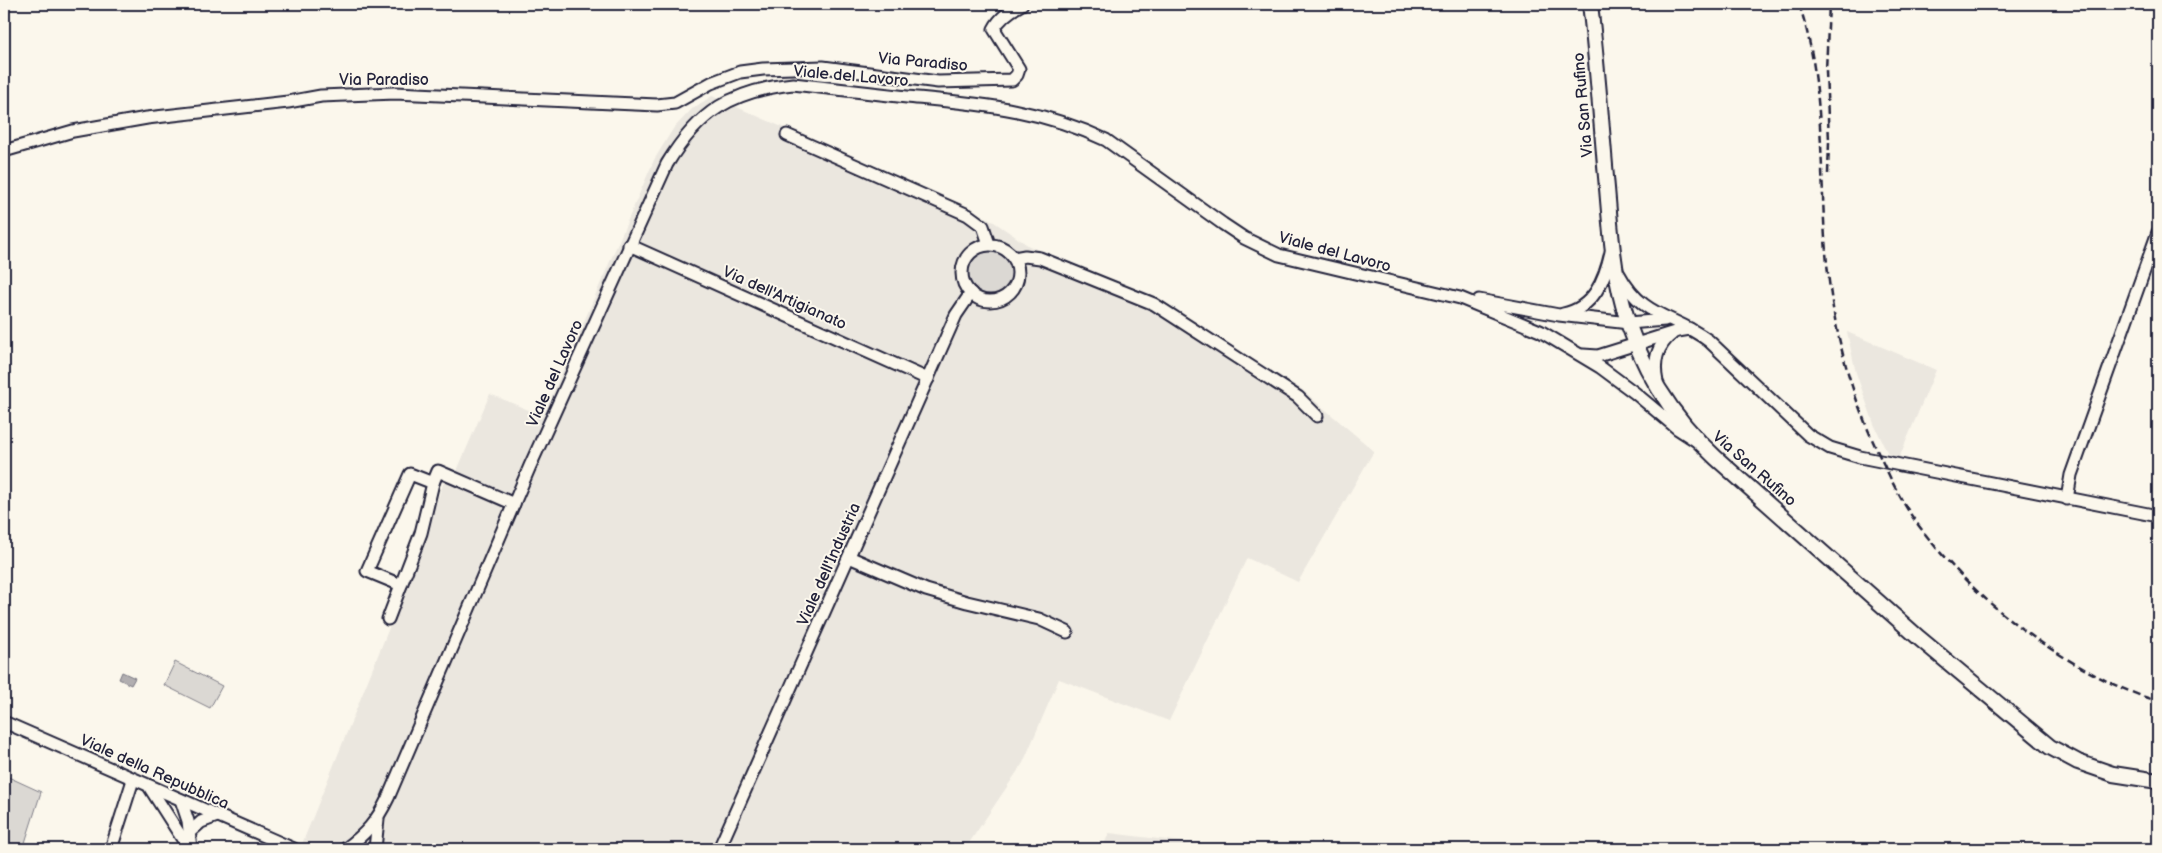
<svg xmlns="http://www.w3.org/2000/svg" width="2162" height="853" font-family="'Balsamiq Sans',sans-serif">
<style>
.built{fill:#ebe7df}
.green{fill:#dbd8d3;stroke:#7e7d87}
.water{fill:#b1aeb0;stroke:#787681}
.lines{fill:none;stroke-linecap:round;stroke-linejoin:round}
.minor-casing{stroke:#22223b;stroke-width:15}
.major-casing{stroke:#22223b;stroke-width:18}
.minor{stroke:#fbf7ec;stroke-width:11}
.major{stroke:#fbf7ec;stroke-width:14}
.rail{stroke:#22223b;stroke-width:2.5;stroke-dasharray:8 4;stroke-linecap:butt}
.labels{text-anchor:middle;stroke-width:4;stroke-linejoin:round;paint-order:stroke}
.street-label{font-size:16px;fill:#22223b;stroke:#fbf7ec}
</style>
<rect width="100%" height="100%" fill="#fbf7ec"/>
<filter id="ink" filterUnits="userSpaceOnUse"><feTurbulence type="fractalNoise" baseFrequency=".02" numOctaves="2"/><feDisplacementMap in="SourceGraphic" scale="10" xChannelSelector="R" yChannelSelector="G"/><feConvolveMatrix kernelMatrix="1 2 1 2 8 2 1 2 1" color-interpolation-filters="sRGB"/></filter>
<g filter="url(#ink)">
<g class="built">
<polygon points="712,96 988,218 1029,246 1152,296 1301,389 1374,451 1298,582 1247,558 1169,721 1059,679 1023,763 965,849 300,849 391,623 448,471 456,473 490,394 543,416 654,160 673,129 692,109"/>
<polygon points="1847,332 1936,370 1899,458 1889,456 1874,424 1856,373"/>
<polygon points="1109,833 1241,849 1102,849"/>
<polygon points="1538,844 1566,849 1477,849 1498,846"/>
</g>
<g class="green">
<circle cx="990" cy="272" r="23"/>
<polygon points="175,662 222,686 210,708 164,685"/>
<polygon points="4,775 41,792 23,849 4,849"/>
</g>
<polygon class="water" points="122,672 135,678 131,685 119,679"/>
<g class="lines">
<defs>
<g id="minor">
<polyline points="787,135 968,215 983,226 989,244"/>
<path d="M4,151l69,-20 74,-13 141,-16 33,-6 74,-3 262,12 18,-2 36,-20 29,-11 23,-3 60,-2 115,15 74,-2 5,-5 2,-6 -25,-40c6,-12 17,-19 28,-25"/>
<circle cx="990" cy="273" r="28"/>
<polyline points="629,245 928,379"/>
<polyline points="1014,258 1025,256 1040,258 1154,304 1298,397 1317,416"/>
<path d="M1619,274c24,45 54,40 90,67l99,94 22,13 30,9 298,59"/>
<polyline points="1479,300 1559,315 1629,323 1665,320"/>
<path d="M1563,314c31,-6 42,-35 48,-62"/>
<polyline points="1583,355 1598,356 1678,331 1690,329"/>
<path d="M1657,382c-4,-19 -1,-36 15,-48"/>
<polyline points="2067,499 2071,475 2158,232"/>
<polyline points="849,557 926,590 967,602 1039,619 1067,632"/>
<polyline points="401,585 367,571 410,474 433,483 438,471 514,504"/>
<polyline points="388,619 421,533 433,483"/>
<polyline points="4,722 294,849"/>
<polyline points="150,788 189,849"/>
<polyline points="181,800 188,821 191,849"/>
<polyline points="190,832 201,822 217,816"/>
<polyline points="111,849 133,780"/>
<path d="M345,849c21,-15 32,-28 43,-51l142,-332 137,-302c32,-53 65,-73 126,-80 38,4 76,9 114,13 72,7 132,11 199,43l117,84 21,14 35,17 181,43 80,33 60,36 35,26 43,36 17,11"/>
<polyline points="375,849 378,819"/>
<polyline points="719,849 956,315 971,293"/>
</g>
<path id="major" d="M1590,4c7,57 11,116 16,173 4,43 6,87 17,128 15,59 49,113 93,153l203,180 131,109 28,15 35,12 45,7"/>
</defs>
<use href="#minor" class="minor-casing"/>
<use href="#major" class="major-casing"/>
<use href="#minor" class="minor"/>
<use href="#major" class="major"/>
<g class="rail">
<path d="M1799,4c29,86 19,180 29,269 8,70 27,135 59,198 9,19 19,38 32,55 35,47 80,89 129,121 32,21 73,44 110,54"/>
<polyline points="1828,174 1829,141 1826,71 1829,4"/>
</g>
</g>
</g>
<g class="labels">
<g class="street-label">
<text transform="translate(923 61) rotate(5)" y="6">Via Paradiso</text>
<text transform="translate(851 75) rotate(5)" y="6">Viale del Lavoro</text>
<text x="384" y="85">Via Paradiso</text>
<text transform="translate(1582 105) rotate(-95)" y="6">Via San Rufino</text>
<text transform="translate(1335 251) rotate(15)" y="6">Viale del Lavoro</text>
<text transform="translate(785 297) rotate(24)" y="6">Via dell'Artigianato</text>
<text transform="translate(554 373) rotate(-66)" y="6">Viale del Lavoro</text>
<text transform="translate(1755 468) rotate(41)" y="6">Via San Rufino</text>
<text transform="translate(828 564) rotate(-66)" y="6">Viale dell'Industria</text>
<text transform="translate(155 771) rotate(24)" y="6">Viale della Repubblica</text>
</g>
</g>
<rect width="2162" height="853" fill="none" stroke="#fbf7ec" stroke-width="20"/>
<rect x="10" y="10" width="2142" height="833" fill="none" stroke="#22223b" stroke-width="2" filter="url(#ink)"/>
</svg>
